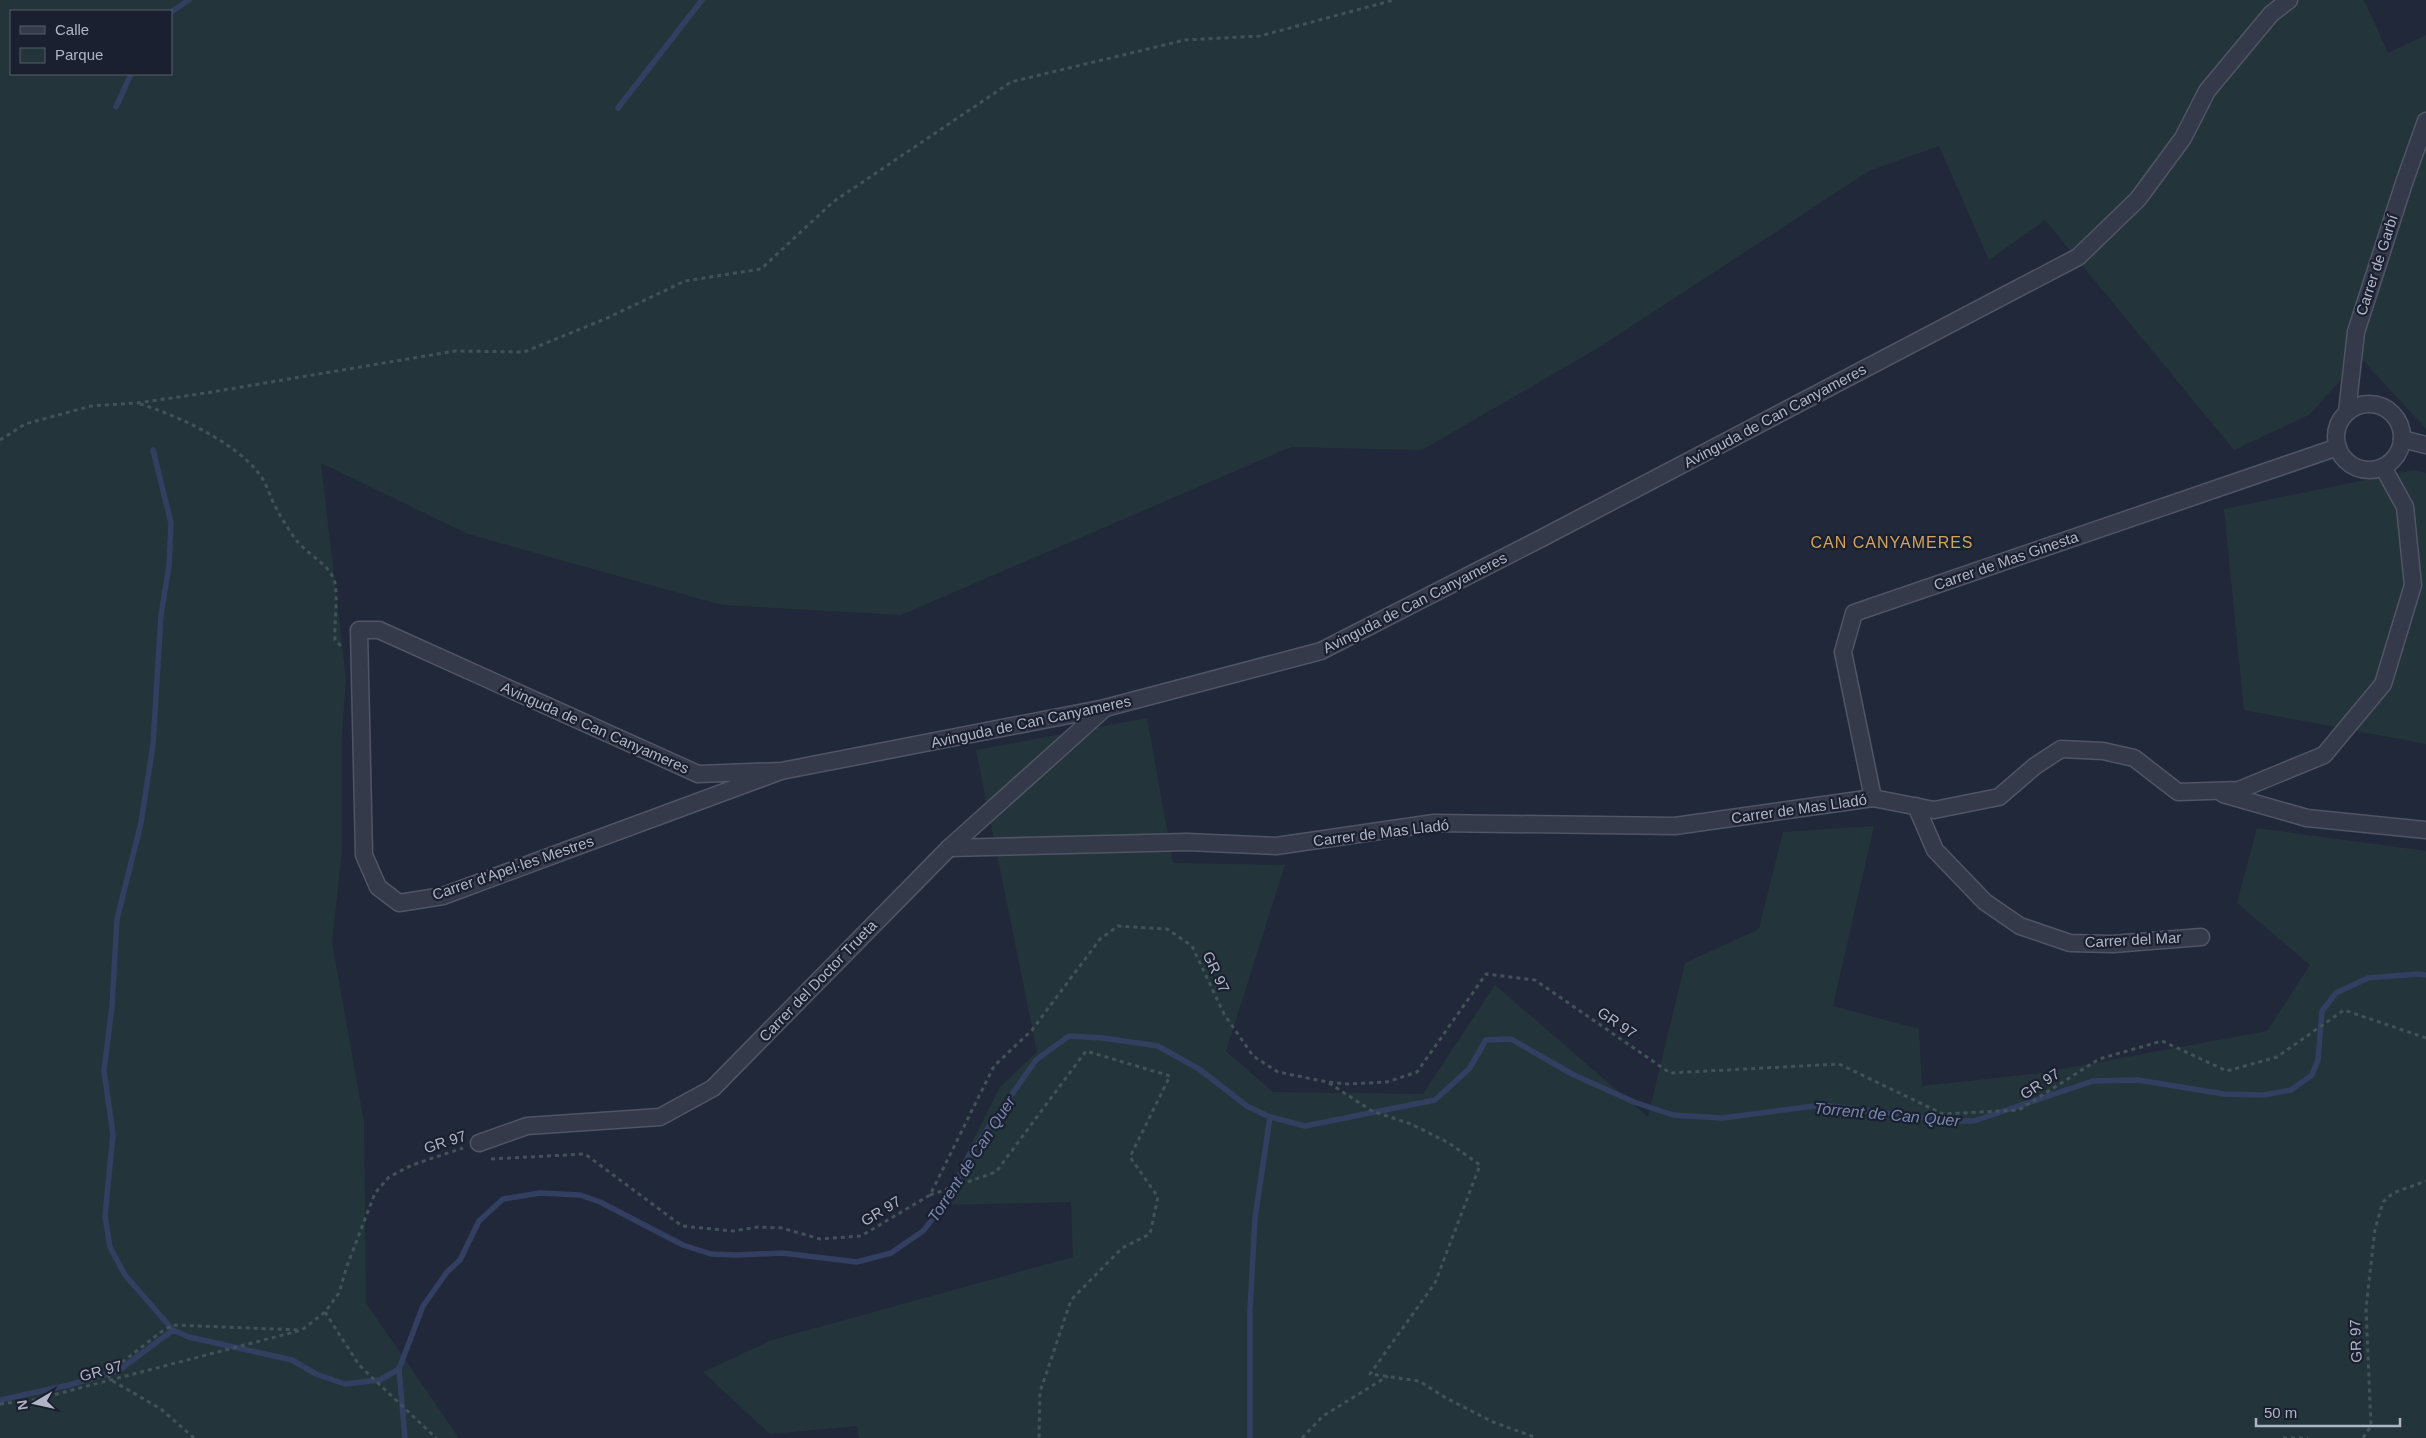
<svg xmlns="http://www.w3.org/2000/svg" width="2426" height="1438" font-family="Arial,sans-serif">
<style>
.green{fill:#23353b;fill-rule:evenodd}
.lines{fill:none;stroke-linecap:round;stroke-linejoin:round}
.stream{stroke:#333f60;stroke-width:5.5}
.street-casing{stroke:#505565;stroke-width:19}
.path{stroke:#415258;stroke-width:3;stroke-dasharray:4 4;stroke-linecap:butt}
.street{stroke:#353a4a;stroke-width:16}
.labels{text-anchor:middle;stroke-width:4.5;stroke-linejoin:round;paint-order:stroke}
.street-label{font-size:15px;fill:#b0b5c6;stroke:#1a202f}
.neighbourhood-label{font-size:16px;letter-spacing:1px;fill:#d5a35c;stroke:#1a202f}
.water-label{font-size:16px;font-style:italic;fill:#7786af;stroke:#1a202f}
</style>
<rect width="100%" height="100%" fill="#21283a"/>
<g class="green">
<path d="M0,0h2364l24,53 38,-18v394l-65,-71 -52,57 -75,35 -189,-230 -56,40 -50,-114 -70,25 -271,177 -176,102 -131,-3 -390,168 -179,-10 -254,-71 -147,-71 25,216 -4,55v116l-10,92 32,180 2,181 93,135h-459zM11,11h160v63h-160z"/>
<polygon points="2414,470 2426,473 2426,744 2244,710 2224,509"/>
<polygon points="1147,718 1173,863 1285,865 1226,1051 1273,1092 1423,1094 1495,985 1648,1117 1685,963 1759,929 1783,832 1874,826 1833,1006 1919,1029 1922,1086 2040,1073 2267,1031 2310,965 2237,903 2257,828 2426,851 2426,1438 859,1438 857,1426 770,1434 703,1372 772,1340 1073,1257 1071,1202 940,1205 1000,1087 1037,1052 976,750"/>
</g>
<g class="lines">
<g class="stream">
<polyline points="171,12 189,0"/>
<polyline points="116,107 131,74"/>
<polyline points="618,108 702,0"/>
<polyline points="153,450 171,523 169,566 161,615 153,745 141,823 117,919 112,1006 104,1071 113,1134 105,1216 110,1247 125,1275 173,1330"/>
<polyline points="399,1369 405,1438"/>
<polyline points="0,1400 69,1385 118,1371 173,1330 189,1337 292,1360 316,1374 345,1384 380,1380 399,1369 423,1306 447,1272 460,1260 479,1221 503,1199 540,1193 580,1195 600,1202 683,1245 711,1254 737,1255 782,1253 857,1262 891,1253 923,1231 947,1201 970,1154 1036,1060 1069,1036 1103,1038 1158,1046 1199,1069 1247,1106 1270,1117 1305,1126 1435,1100 1469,1069 1486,1040 1511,1039 1572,1074 1634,1102 1673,1115 1723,1118 1822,1105 1952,1121 1974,1121 2093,1081 2138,1080 2224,1094 2264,1095 2291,1090 2312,1075 2318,1060 2322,1011 2336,993 2368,978 2418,974 2426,975"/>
<polyline points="1250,1438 1250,1310 1255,1218 1270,1117"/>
</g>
<defs>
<g id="street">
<circle cx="2369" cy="437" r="33"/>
<polyline points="2347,412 2356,332 2404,183 2426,121"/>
<polyline points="2402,439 2426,445"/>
<polyline points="781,771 443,896 399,903 378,887 364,855 359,630 379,630 698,774 781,771 1105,708 1321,651 1542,538 2078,257 2138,199 2183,138 2207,91 2271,14 2289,0"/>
<polyline points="2223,794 2307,818 2426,830"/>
<polyline points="1873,798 1843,652 1854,613 2338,447"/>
<polyline points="1916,806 1935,850 1985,902 2020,926 2070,943 2113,944 2201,937"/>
<polyline points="949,848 1187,842 1276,846 1434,823 1675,826 1873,798 1934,810 1999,797 2035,766 2061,749 2103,751 2134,758 2178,792 2239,790 2324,755 2383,684 2413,585 2405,507 2383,467"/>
<polyline points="479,1143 527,1126 660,1117 713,1088 949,848 1105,708"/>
</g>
</defs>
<use href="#street" class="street-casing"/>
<g class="path">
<path d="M140,404c37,11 97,39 120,71 6,8 9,18 13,27 7,14 15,27 24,39 11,14 34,24 38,42 3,18 -1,39 0,57l8,8"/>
<polyline points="0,440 25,424 91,406 137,403 206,393 455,351 524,352 605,319 685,281 761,269 833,202 1011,82 1185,40 1260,36 1394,0"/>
<polyline points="1329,1083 1372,1111 1411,1124 1449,1143 1480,1165 1435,1283 1370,1374 1419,1381 1446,1398 1493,1422 1537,1438"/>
<polyline points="491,1159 585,1154 682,1226 733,1231 758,1227 782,1228 820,1239 861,1236 930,1195 994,1066 1032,1030 1100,939 1118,926 1167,929 1192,946 1224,1014 1253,1056 1278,1072 1327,1082 1348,1084 1387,1082 1417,1072 1486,974 1535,980 1670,1073 1839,1064 1943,1114 2019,1110 2099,1059 2162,1041 2227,1071 2277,1057 2344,1010 2426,1038"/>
<polyline points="930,1195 996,1172 1086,1051 1170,1076 1130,1157 1158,1197 1150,1234 1122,1248 1071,1300 1040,1392 1039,1438"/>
<polyline points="325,1312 359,1365 436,1438"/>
<polyline points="0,1404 34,1400 302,1330 325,1312 339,1293 347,1266 375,1193 389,1177 412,1165 463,1148"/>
<polyline points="194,1438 161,1409 111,1380 107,1374 161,1332 173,1325 300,1330"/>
<polyline points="1302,1438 1323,1416 1388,1376"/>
<polyline points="2283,1438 2308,1438"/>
<polyline points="2363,1438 2371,1426 2366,1308 2375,1229 2383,1202 2393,1193 2426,1181"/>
</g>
<use href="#street" class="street"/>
</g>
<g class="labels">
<g class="street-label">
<text transform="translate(2377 265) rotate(-72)" y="5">Carrer de Garbí</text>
<text transform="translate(1775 416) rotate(-28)" y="5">Avinguda de Can Canyameres</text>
<text transform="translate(2006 561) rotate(-19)" y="5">Carrer de Mas Ginesta</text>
<text transform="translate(1415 603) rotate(-27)" y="5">Avinguda de Can Canyameres</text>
<text transform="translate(1031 722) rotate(-12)" y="5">Avinguda de Can Canyameres</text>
<text transform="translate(595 728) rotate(24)" y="5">Avinguda de Can Canyameres</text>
<text transform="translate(1799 809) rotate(-8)" y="5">Carrer de Mas Lladó</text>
<text transform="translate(1381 833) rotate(-7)" y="5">Carrer de Mas Lladó</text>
<text transform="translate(513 868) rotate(-19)" y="5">Carrer d'Apel·les Mestres</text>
<text transform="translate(2133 940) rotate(-3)" y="5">Carrer del Mar</text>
<text transform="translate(1216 972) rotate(65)" y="5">GR 97</text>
<text transform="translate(818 981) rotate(-46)" y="5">Carrer del Doctor Trueta</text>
<text transform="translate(1617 1023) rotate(34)" y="5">GR 97</text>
<text transform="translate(2040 1084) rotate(-33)" y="5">GR 97</text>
<text transform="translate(445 1142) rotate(-18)" y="5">GR 97</text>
<text transform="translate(881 1211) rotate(-31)" y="5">GR 97</text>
<text transform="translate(2356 1341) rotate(-92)" y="5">GR 97</text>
<text transform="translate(101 1371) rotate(-15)" y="5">GR 97</text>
</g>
<g class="neighbourhood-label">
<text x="1892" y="548">CAN CANYAMERES</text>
</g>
<g class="water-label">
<text transform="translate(1887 1114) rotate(5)" y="6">Torrent de Can Quer</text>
<text transform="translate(971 1159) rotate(-57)" y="6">Torrent de Can Quer</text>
</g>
</g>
<rect x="10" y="10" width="162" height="65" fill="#1a202f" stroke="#565c6b"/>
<rect x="20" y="26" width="25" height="8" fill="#353a4a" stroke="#565c6b"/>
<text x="55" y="35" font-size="15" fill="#b0b5c6">Calle</text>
<rect x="20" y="48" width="25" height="15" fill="#23353b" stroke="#565c6b"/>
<text x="55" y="60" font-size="15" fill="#b0b5c6">Parque</text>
<g transform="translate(35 1403) rotate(261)" stroke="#1a202f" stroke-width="4" paint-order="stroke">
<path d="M0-4L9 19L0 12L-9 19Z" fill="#b0b5c6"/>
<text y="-8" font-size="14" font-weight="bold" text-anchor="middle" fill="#b0b5c6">N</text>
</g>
<path d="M2256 1418v8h144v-8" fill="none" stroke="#b0b5c6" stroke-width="2.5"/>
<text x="2264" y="1418" font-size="15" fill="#b0b5c6" stroke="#1a202f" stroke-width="4" paint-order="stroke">50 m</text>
</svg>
